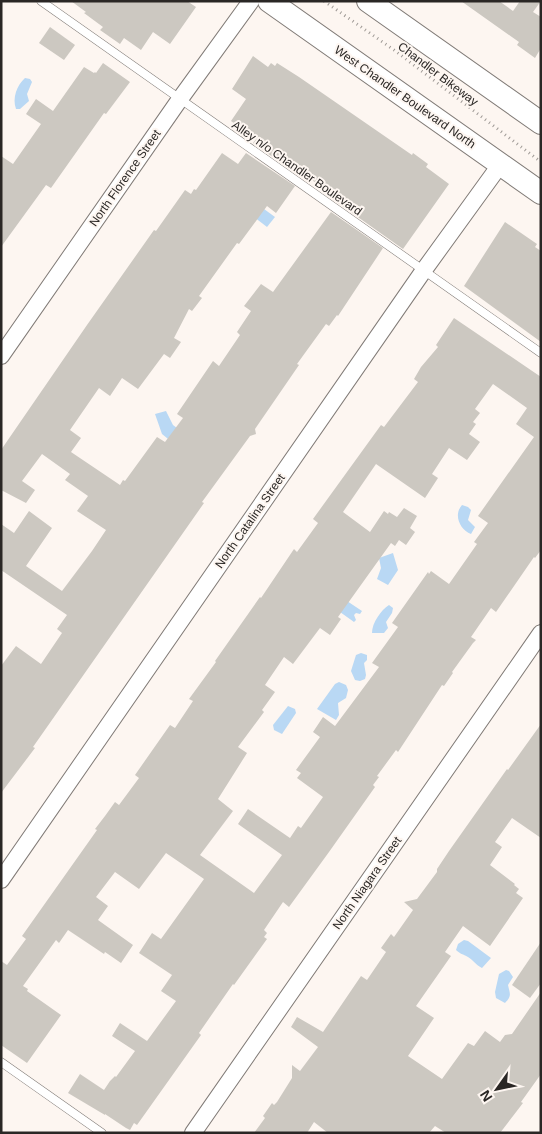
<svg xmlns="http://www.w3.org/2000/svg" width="542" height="1134" font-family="Helvetica,sans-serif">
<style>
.water{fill:#b9d8f4}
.building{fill:#ccc8c1;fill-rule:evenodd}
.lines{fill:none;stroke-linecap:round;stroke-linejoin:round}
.lane-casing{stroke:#817b77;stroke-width:9}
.street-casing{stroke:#817b77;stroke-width:18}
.secondary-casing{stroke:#817b77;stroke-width:24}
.path{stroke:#9e9995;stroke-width:3;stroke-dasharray:1 4;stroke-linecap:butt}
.lane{stroke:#fff;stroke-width:8}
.street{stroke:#fff;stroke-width:16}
.secondary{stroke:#fff;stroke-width:22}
.labels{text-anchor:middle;stroke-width:4;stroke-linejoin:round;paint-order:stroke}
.street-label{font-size:12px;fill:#2a2725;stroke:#fdf6f1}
</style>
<rect width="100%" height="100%" fill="#fdf6f1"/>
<g class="water">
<path d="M25,78l5,1 2,3 -5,12 2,7 -9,8h-4c-4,-11 1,-24 9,-31z"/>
<polygon points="253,201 275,217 267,227 246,211"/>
<polygon points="166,411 173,425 181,431 173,443 162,434 155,414"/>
<path d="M462,505l6,2 3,3 -3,10 7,7 -4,7c-11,-4 -18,-19 -9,-29z"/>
<polygon points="393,553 398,570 388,585 377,579 381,568 379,558"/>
<polygon points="341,597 362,611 360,614 356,613 354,615 356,620 354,622 333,607"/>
<path d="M389,605l4,3 -1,5 -6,9 2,6 -4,5h-12c0,-10 9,-23 17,-28z"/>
<polygon points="361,653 367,655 367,660 364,663 366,675 365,679 360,681 355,680 351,671 356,655"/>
<polygon points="339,682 346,685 348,690 346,698 338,703 339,715 336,720 317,709 335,684"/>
<polygon points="288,706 295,709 296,713 282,734 274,730 273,725"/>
<path d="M464,940l4,1 23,17 -9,10c-6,-3 -9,-8 -14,-11 -5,-3 -8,-3 -12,-7l2,-6z"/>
<path d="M506,970l3,1 4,6 -5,8c2,9 4,11 -3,18l-9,-5 -1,-6 4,-18z"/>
</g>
<g class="building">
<polygon points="71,1 187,1 196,7 170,44 153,32 141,50 124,38 120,44 100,30 103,27 84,13 86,12"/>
<polygon points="461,1 499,1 513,11 520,1 541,1 533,12 541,17 541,48 535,58 517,45 519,42"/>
<polygon points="50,27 75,45 64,60 39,43"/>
<polygon points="253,56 268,67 271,63 275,66 277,63 299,77 412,155 413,153 428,164 426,167 449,184 403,249 338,203 341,200 303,174 301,177 253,143 256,139 231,121 246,99 232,89"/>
<polygon points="103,63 130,82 106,114 104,113 51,188 46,185 1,247 1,156 13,164 41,124 26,114 36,99 53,111 84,67 94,73 95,72 96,73"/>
<polygon points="222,153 238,164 246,153 295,186 276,213 267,206 239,244 237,243 199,296 202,298 192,311 189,309 174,338 181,342 170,358 164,354 138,389 122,378 110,396 99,388 70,430 81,438 71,452 120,485 123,480 125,481 157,437 165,442 183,418 177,414 213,361 219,366 240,335 237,332 251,311 244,306 261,284 273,292 331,212 383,248 338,316 337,315 329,326 326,324 297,364 299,365 255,429 256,434 250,436 202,502 204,503 33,747 35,748 1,793 1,666 16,646 41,664 62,633 57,629 67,615 1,570 1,524 14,533 29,511 52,528 26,566 62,591 92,551 106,530 77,511 88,496 65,480 70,474 42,454 22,481 35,490 26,503 1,490 1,450 87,325 154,230 156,231 185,190 191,194 194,189 196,190"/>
<polygon points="505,222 537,244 535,247 541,251 541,342 464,286"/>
<path d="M454,318l87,59v173l-6,8 -1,-1 -38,55 -5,-4 -20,29 5,3 -3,3 -21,29 1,1 -9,13 -2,-1 -44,67 -2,-2 -19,26 2,1 -6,8 2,2 -46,65 -40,55 -6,-5 -19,28 3,3 -3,4 3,2 -33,46 -1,-1 -34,49 2,2 -64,90 -3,-2 -4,7 -4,-2 -21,-14v1l-37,-22 12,-19 24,16 6,-9 5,-5 1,1 19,-26 -23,-15 8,-13 27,18 29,-40 -15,-10 11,-16 -33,-22 13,-20 9,6 43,-60 -38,-26 -27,36 -24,-17 -19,25 12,9 -10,14 35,25 -12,18 -16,-11 -1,2 -36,-24 -9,13 -3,-3 -33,46 5,3 -1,2 34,24 -34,48 -26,-18v-84l6,4 19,-26 -4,-3 75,-106 -2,-1 10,-13 10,-14 4,3 20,-27 -4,-3 35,-50 5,3 18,-27 -4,-2 27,-37 -1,-1 45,-64 1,1 33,-49 3,3 21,-29 -5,-4 68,-94 3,2 34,-45 -4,-3 7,-12 17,-20 -2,-2zM493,384l34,24 -11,16 18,13 -56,79 10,7 -14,19 3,2 -28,40 -18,-13 -2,3 -1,-2 -36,51 6,4 -26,36 7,4 -44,59 -12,-9 -10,15 7,5 -24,33 5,3 -4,5 26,19 -22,31 -3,-2 -8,12 -42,-29 -10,15 44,31 -28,38 -54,-38 33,-44 -15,-12 29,-46 -9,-6 26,-35 -2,-2 13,-18 -10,-7 19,-28 9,7 27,-36 10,7 11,-16 -3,-2 53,-74 4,3 4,-6 7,5 9,-13 -5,-4 7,-12 -13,-8 -7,9 -8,-5 -1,2 -4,-3 -14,21 -27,-20 33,-48 49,34 13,-20 -6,-4 17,-26 18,12 13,-18 -11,-8 7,-10 -3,-2 7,-9 -5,-4z"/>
<polygon points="541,724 541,838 512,818 495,842 502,847 490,865 515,884 514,885 519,889 516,893 523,898 490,946 463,926 445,952 451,956 416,1006 434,1018 408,1056 442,1079 468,1043 474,1046 485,1031 500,1042 505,1035 512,1034 541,992 541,1074 521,1102 523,1103 500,1133 446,1133 435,1126 429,1133 328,1133 314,1122 307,1133 254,1133 265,1118 263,1116 272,1103 274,1105 277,1102 292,1078 292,1065 300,1071 318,1047 291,1027 297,1017 323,1032 361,976 367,980 386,952 381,948 391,934 394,937 413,910 404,902 417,899 437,872 437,869 449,851 507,769 508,770"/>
<polygon points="541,942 541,983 530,998 512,985"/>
</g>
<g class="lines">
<defs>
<g id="lane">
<polyline points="41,1 541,353"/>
<polyline points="1,1062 102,1133"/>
</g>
<g id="street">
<polyline points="1,356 180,99 251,1"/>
<polyline points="1,880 424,270 500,165"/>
<polyline points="193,1133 541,633"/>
</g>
<g id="secondary">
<polyline points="269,1 541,193"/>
<polyline points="368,1 541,123"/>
</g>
</defs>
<use href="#lane" class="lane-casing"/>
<use href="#street" class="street-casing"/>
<use href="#secondary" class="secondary-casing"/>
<polyline class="path" points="324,1 394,50 541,162"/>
<use href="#lane" class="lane"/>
<use href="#street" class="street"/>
<use href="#secondary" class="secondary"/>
</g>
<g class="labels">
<g class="street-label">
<text transform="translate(438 74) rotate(37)" y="4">Chandler Bikeway</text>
<text transform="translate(405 97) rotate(35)" y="4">West Chandler Boulevard North</text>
<text transform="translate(297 168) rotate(35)" y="4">Alley n/o Chandler Boulevard</text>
<text transform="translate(125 178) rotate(-55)" y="4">North Florence Street</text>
<text transform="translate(250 521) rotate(-55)" y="4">North Catalina Street</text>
<text transform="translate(367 883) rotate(-55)" y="4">North Niagara Street</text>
</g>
</g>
<rect width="542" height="1134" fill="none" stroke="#2a2725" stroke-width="5"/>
<g transform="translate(497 1089) rotate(237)" stroke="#fdf6f1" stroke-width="4" paint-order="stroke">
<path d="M0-4L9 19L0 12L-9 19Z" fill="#2a2725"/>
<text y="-8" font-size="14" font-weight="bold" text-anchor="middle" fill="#2a2725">N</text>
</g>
</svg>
